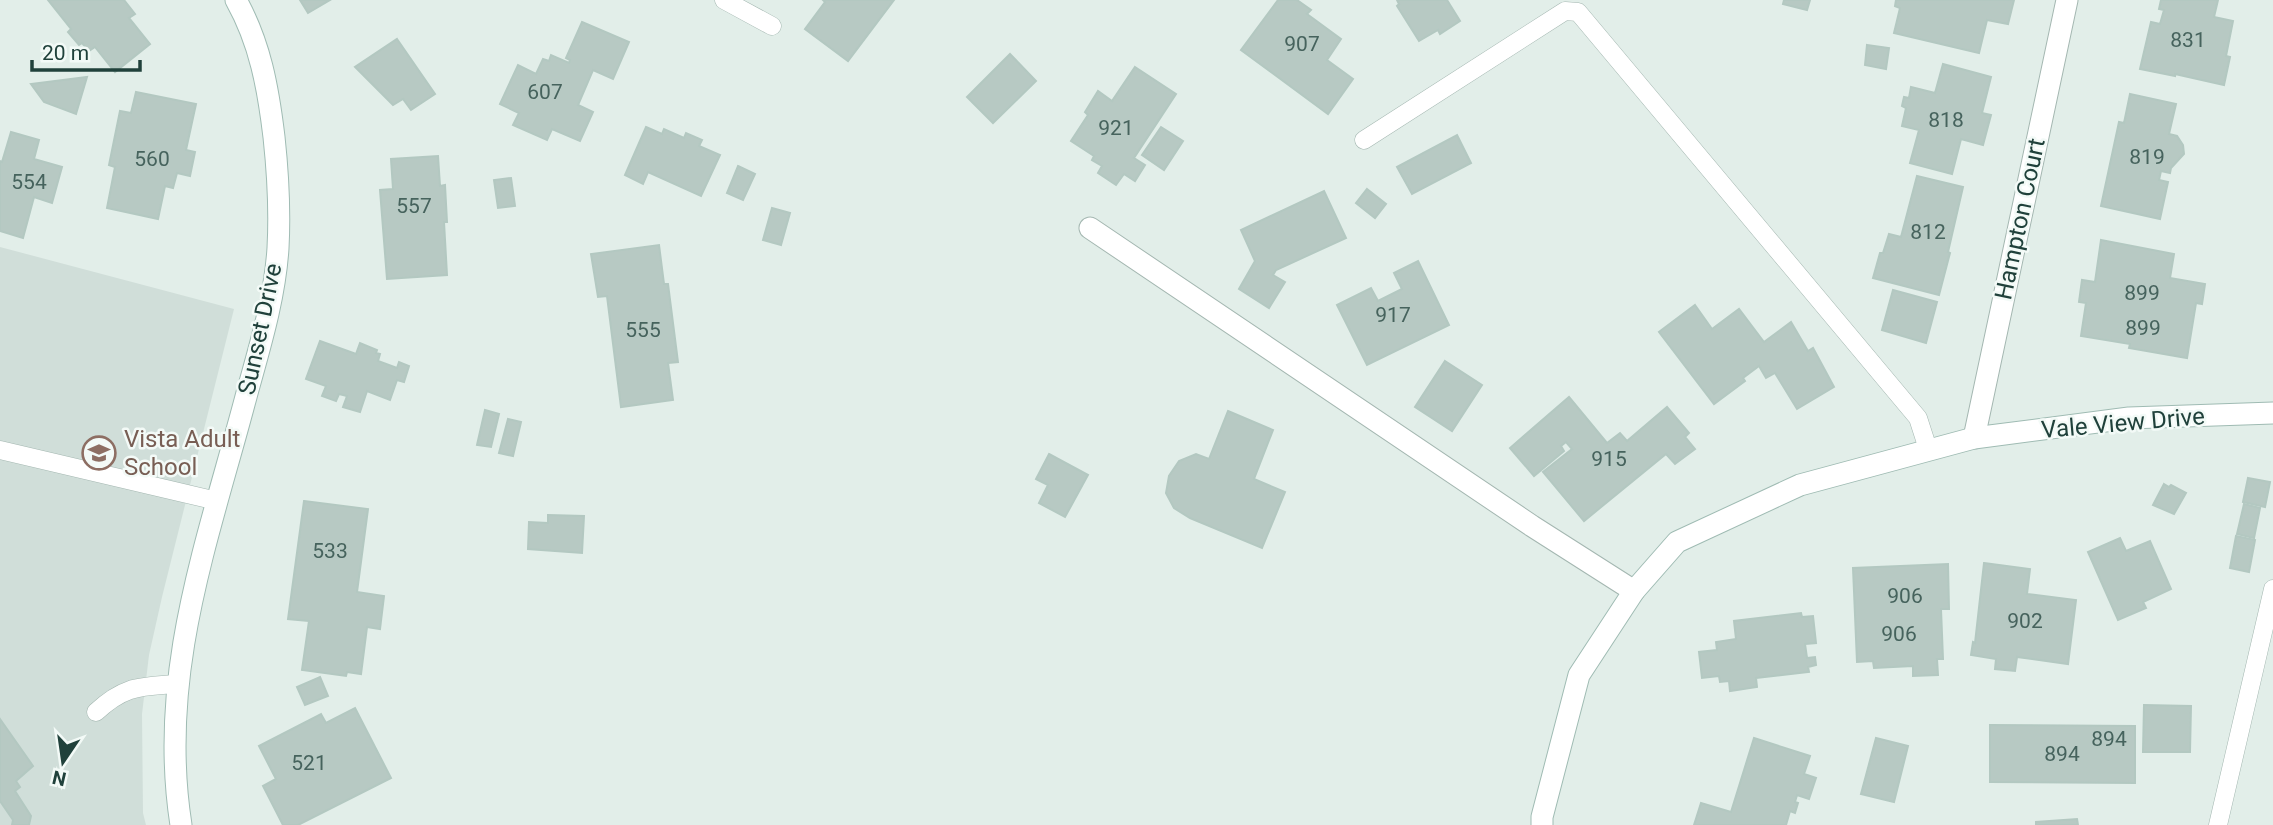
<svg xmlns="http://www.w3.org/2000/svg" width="2273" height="825" font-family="Roboto,sans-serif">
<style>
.built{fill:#d0ded9}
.building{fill:#b7c9c3;stroke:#b3c8c1;stroke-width:2}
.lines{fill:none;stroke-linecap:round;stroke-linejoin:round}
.lane-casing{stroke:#a4b7b1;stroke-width:19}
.street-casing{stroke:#a4b7b1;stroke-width:23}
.secondary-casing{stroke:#9fbbb3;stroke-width:23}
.lane{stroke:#fff;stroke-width:18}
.street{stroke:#fff;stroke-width:21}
.secondary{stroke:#fff;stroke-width:21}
.labels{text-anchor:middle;stroke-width:5;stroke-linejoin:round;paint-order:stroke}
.number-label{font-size:21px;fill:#46635d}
.street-label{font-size:24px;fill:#20413b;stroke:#f3faf7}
.education-label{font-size:24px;fill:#785e54;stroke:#f3faf7;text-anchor:start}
</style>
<rect width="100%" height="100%" fill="#e2eee9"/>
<polygon class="built" points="0,247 234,309 162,597 149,655 142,714 143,813 146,825 0,825"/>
<g class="building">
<polygon points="48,0 124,0 135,14 129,18 150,44 115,72 95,47 89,51 82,43 79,45 68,32 71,29"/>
<polygon points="300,0 330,0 308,13"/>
<polygon points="823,0 894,0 848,61 805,29 825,2"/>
<polygon points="1278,0 1297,0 1311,10 1307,14 1341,39 1327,60 1353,79 1328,114 1241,50"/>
<polygon points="1397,0 1447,0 1460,21 1440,34 1438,30 1419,41 1397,6 1399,4"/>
<polygon points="1784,0 1810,0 1807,10 1783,4"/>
<polygon points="1896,0 2014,0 2008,24 1987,20 1979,53 1894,33 1900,8 1895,6"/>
<polygon points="2161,0 2218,0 2214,17 2233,21 2226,56 2230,57 2224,85 2175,74 2175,76 2140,69 2151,22 2160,24 2164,10 2159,9"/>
<polygon points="582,22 629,42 613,79 593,70 578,105 593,112 580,141 552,129 547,140 513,125 519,113 500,104 518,65 536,74 543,59 549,61 551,55 569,63 570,60 566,58"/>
<polygon points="397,39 435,94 411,110 403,99 393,105 355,67"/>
<polygon points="1867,45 1889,48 1886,69 1865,65"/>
<polygon points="1010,54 1036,81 993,123 967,97"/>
<polygon points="1943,64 1991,77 1982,113 1991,115 1983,145 1961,139 1952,174 1910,163 1919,130 1902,126 1906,108 1902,106 1904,97 1909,98 1911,87 1935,93"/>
<polygon points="1135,67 1176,94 1134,158 1145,165 1135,181 1124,174 1116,185 1098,173 1102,166 1092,160 1094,156 1071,141 1088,115 1085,112 1098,91 1112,101"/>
<polygon points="87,77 76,114 44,102 31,84"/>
<polygon points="136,92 196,104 186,150 195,152 190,176 177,173 173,188 165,186 158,219 107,208 115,167 109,165 120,111 131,113"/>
<polygon points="2130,94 2176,104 2169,134 2177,136 2183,145 2184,154 2171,168 2170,173 2161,171 2159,180 2168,182 2160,219 2101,206 2119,122 2124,123"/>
<polygon points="646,127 662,134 664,129 684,138 686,133 702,140 699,146 720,155 701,196 648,172 643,184 625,175"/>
<polygon points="1161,127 1183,141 1164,170 1142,155"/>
<polygon points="11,132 39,140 34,159 62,167 52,203 34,197 23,238 0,231 0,161 2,162"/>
<polygon points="1457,135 1471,163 1412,194 1397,167"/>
<polygon points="438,156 440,186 445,185 447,222 444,222 447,275 387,279 380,190 393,189 391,159"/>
<polygon points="738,166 755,174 743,200 727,193"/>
<polygon points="1917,176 1963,187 1948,252 1950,253 1939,295 1873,278 1880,253 1883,253 1889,234 1901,237"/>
<polygon points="511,178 515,206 498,208 494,180"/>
<polygon points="1367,189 1386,204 1375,218 1356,203"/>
<polygon points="1324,191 1346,238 1276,270 1273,275 1285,282 1269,308 1239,289 1255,261 1241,230"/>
<polygon points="772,208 790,213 781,245 763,240"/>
<polygon points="2101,240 2174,254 2170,278 2205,284 2202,304 2196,303 2187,358 2129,348 2130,344 2081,336 2086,303 2079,302 2082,280 2095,282"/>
<polygon points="659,245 664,284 668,284 678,362 668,363 673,400 621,407 607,296 598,297 591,254"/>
<polygon points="1418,261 1449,325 1367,365 1337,305 1371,288 1378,301 1402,289 1394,273"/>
<polygon points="1893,290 1937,302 1926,343 1882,330"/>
<polygon points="1695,305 1712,329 1739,309 1764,342 1791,322 1808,351 1813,348 1834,387 1797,409 1775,373 1766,378 1759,366 1743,378 1745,381 1714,404 1659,332"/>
<polygon points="320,341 356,354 360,343 377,350 376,353 380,354 378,361 397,368 399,362 409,366 404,382 397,380 390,400 367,391 360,412 343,407 347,396 339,394 336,401 322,396 326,386 306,379"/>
<polygon points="1445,361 1482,385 1452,431 1415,407"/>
<polygon points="1569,397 1607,443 1620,433 1627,441 1667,407 1689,433 1685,437 1695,449 1675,464 1666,454 1584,521 1543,472 1572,449 1566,442 1561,446 1564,451 1534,476 1510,448"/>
<polygon points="485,410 499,414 491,447 477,445"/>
<polygon points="1228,411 1273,430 1254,479 1285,492 1262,548 1190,518 1174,508 1166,493 1169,476 1179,461 1196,454 1209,459"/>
<polygon points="508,419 521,422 513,456 499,453"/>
<polygon points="1049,454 1088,475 1065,517 1039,503 1048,485 1036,479"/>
<polygon points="2248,478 2270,482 2265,507 2243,502"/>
<polygon points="2164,484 2169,487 2171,485 2186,493 2174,514 2153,505"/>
<polygon points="304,501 368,509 357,592 384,596 380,629 367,627 361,674 347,672 346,676 302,670 309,621 288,619"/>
<polygon points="2244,504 2260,508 2254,538 2237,534"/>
<polygon points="548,515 584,516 582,553 528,549 529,522 548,523"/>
<polygon points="2236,536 2255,540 2249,572 2230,568"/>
<polygon points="2120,538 2126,551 2150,541 2171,589 2143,602 2146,608 2118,620 2088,552"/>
<polygon points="1984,563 2030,569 2027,594 2076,600 2068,664 2017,657 2015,671 1995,669 1996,659 1971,655 1973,642 1975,643"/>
<polygon points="1948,564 1949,609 1941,609 1943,659 1937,659 1938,675 1913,676 1913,666 1874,668 1873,661 1857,662 1853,568"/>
<polygon points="1801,613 1802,617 1813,616 1816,643 1805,644 1807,658 1815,657 1816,665 1808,667 1809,672 1756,678 1757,687 1730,691 1729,681 1720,682 1719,676 1702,678 1699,652 1717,650 1716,642 1736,639 1734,621"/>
<polygon points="320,677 328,696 305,705 297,687"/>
<polygon points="2144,705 2191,706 2190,752 2143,752"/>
<polygon points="355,708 391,778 298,825 283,825 263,786 276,779 259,746 321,714 326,723"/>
<polygon points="0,719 33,766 16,781 20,787 15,791 31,816 29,825 12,825 13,820 0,801"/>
<polygon points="1990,725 2135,726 2135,783 1990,782"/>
<polygon points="1754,738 1810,756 1804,774 1816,778 1809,799 1797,795 1795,802 1798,803 1795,813 1790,811 1786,825 1694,825 1701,803 1731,812"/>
<polygon points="1876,738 1908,746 1894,802 1861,794"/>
<polygon points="2077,819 2078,825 2036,825 2036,822"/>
</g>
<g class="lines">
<defs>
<g id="lane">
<polyline points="724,0 772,26"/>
<polyline points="1364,140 1565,11 1578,12 1918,418 1928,449"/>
<polyline points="0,450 217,501"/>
<path d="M96,712c29,-27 44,-25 81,-28"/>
<polyline points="2218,825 2273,589"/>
</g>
<g id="street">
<polyline points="1090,228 1532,526 1634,591"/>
<polyline points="1974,438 2067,0"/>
</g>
<g id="secondary">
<path d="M181,825c-24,-153 28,-287 66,-432 13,-47 28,-96 31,-145 2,-37 0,-74 -4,-111 -6,-50 -14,-94 -38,-137"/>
<polyline points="1542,825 1542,817 1579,675 1634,591 1677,542 1800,485 1974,438 2129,418 2273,413"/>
</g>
</defs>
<use href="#lane" class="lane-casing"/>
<use href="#street" class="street-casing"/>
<use href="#secondary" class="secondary-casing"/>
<use href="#lane" class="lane"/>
<use href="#street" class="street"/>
<use href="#secondary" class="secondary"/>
</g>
<defs>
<symbol id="school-ring" viewBox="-11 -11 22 22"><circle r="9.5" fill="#f3faf7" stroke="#8d6e63" stroke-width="1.5"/><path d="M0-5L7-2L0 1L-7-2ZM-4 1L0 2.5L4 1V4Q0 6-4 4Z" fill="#8d6e63"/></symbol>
</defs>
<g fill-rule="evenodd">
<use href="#school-ring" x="80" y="434" width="38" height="38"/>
</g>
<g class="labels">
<g class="number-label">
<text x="2188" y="47">831</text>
<text x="1302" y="51">907</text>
<text x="545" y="99">607</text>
<text x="1946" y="127">818</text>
<text x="1116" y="135">921</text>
<text x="2147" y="164">819</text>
<text x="152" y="166">560</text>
<text x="29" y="189">554</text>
<text x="414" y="213">557</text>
<text x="1928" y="239">812</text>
<text x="2142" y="300">899</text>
<text x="1393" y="322">917</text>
<text x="2143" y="335">899</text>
<text x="643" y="337">555</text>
<text x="1609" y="466">915</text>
<text x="330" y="558">533</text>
<text x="1905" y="603">906</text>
<text x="2025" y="628">902</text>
<text x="1899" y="641">906</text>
<text x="2109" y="746">894</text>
<text x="2062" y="761">894</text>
<text x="309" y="770">521</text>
</g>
<g class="street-label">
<text transform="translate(2020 219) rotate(-78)" y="8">Hampton Court</text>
<text transform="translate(260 329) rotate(-78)" y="8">Sunset Drive</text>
<text transform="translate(2123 423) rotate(-5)" y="8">Vale View Drive</text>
</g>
<g class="education-label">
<text x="124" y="447">Vista Adult<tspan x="124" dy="28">School</tspan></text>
</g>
</g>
<g transform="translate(63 762) rotate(193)" stroke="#f3faf7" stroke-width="5" paint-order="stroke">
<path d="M0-5L12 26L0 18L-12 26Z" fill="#20413b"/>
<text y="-10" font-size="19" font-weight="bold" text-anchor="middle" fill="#20413b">N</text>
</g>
<path d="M32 60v10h108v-10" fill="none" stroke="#20413b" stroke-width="3.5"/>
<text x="42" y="60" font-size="21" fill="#20413b" stroke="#f3faf7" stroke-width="5" paint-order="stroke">20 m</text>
</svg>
